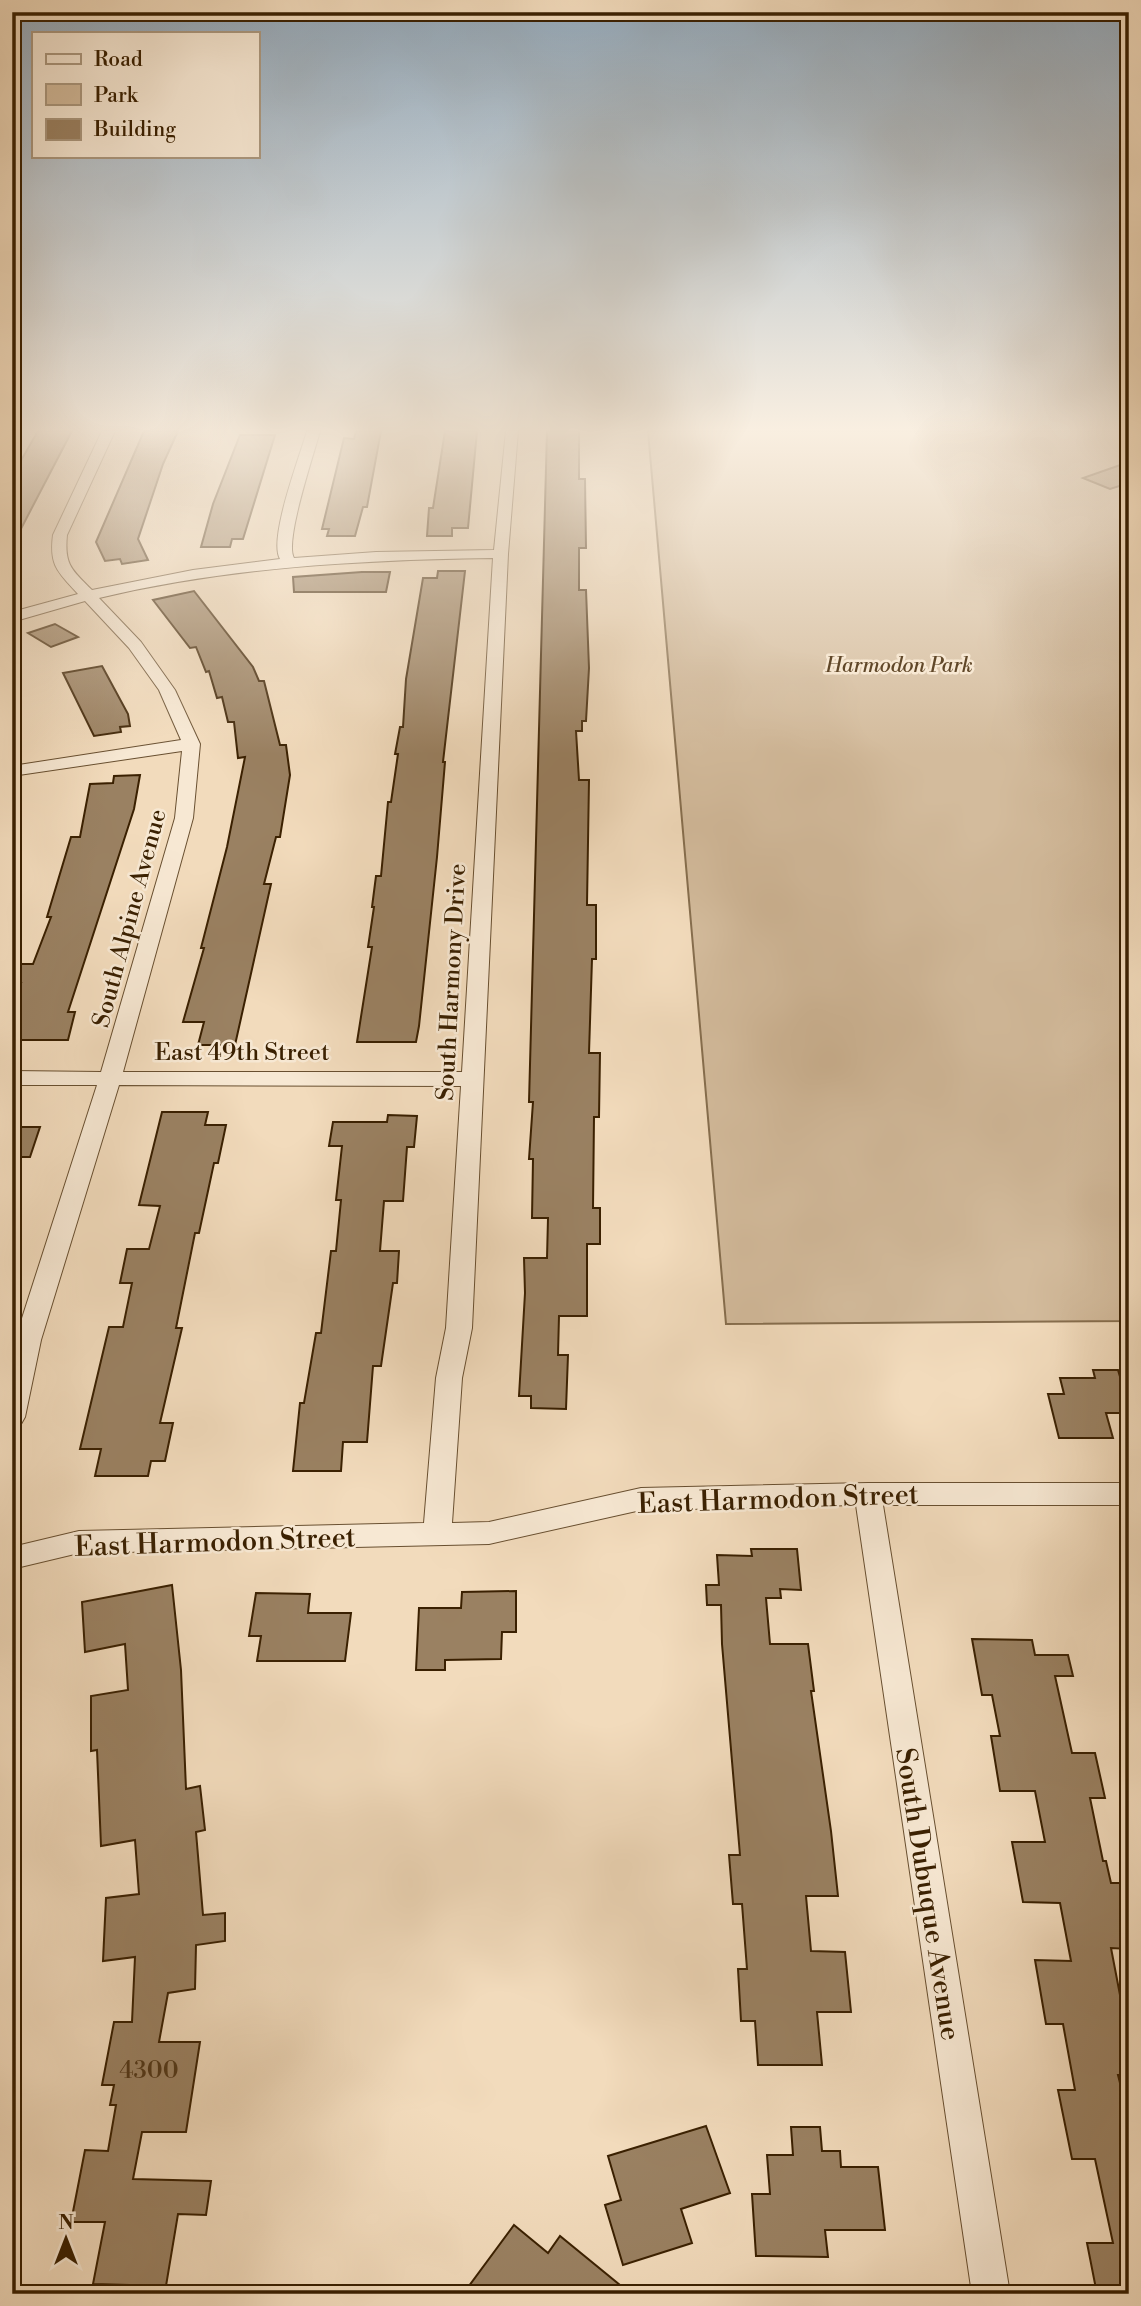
<svg xmlns="http://www.w3.org/2000/svg" width="1141" height="2306" font-family="'Libre Bodoni',serif">
<style>
.green{fill:#d3bb9c;stroke:#866e4e;stroke-width:2}
.building{fill:#9a8162;stroke:#3a2001;stroke-width:2}
.lines{fill:none;stroke-linecap:round;stroke-linejoin:round}
.minor-casing{stroke:#684f30;stroke-width:2}
.minor{fill:#f7e8d3;fill-rule:evenodd}
.labels{text-anchor:middle;stroke-width:5;stroke-linejoin:round;paint-order:stroke}
.far-park-label{font-size:21px;font-style:italic;fill:#604728;stroke:#f7e8d3}
.street-label{font-size:24px;fill:#3a2001;stroke:#f7e8d3}
.near-number-label{font-size:24px;fill:#523819}
.near-street-label{font-size:28px;fill:#3a2001;stroke:#f7e8d3}
</style>
<rect width="100%" height="100%" fill="#f2dbbc"/>
<filter id="stains"><feTurbulence type="fractalNoise" baseFrequency=".00286" numOctaves="4"/><feColorMatrix values="0 0 0 0 .2 0 0 0 0 .09 0 0 0 0 .02 0 0 0 .5 -.17"/></filter>
<radialGradient id="worn" r=".72"><stop offset=".6" stop-color="#630" stop-opacity="0"/><stop offset="1" stop-color="#630" stop-opacity=".3"/></radialGradient>
<polygon class="green" points="648,431 1129,431 1129,1321 726,1324"/>
<g class="building">
<polygon points="38,431 72,431 12,546 12,476"/>
<polygon points="144,431 178,431 163,464 138,539 148,560 122,564 120,559 105,561 96,542"/>
<polygon points="356,431 381,431 367,507 363,507 355,536 327,536 329,529 322,529 344,438 354,439"/>
<polygon points="445,431 477,431 468,528 452,528 452,536 427,536 429,508 433,508"/>
<polygon points="547,431 579,431 579,479 585,479 586,548 579,548 579,590 586,590 589,668 586,721 582,721 582,731 576,731 579,780 589,780 587,905 596,905 596,959 592,959 589,1053 600,1053 599,1117 594,1117 593,1208 600,1208 600,1244 587,1244 587,1316 559,1316 558,1355 568,1355 566,1409 531,1408 531,1396 519,1396 525,1293 524,1258 547,1258 548,1218 532,1218 533,1159 529,1159 533,1102 529,1102"/>
<polygon points="240,435 275,435 243,539 232,539 230,547 201,547 213,504"/>
<polygon points="1129,462 1129,483 1110,489 1083,478"/>
<polygon points="438,571 465,571 443,762 445,762 437,857 419,1026 416,1042 357,1042 372,947 368,947 374,907 372,907 376,876 381,876 388,802 391,802 398,754 395,754 400,727 403,727 406,679 423,578 437,578"/>
<polygon points="362,572 390,572 386,592 294,592 293,577"/>
<polygon points="194,591 253,667 259,681 264,681 280,745 286,745 290,775 280,837 276,837 264,884 271,884 235,1045 198,1045 204,1022 183,1022 204,948 201,948 227,847 245,757 238,758 234,722 228,722 222,697 217,698 209,671 206,672 196,647 190,648 153,600"/>
<polygon points="55,624 78,637 51,647 28,633"/>
<polygon points="102,666 128,714 130,726 120,727 121,732 94,736 63,673"/>
<polygon points="140,775 134,809 68,1012 75,1012 68,1040 12,1040 12,1007 21,983 14,983 21,964 33,964 51,917 47,917 71,837 80,837 90,784 113,783 114,776"/>
<polygon points="162,1112 208,1112 205,1125 226,1125 218,1163 214,1163 199,1233 195,1233 176,1328 182,1328 160,1423 173,1423 165,1461 151,1461 148,1476 95,1476 101,1449 80,1449 109,1327 123,1327 132,1283 120,1283 127,1249 149,1249 160,1206 139,1205"/>
<polygon points="388,1115 417,1116 414,1147 407,1147 403,1201 384,1201 380,1251 399,1251 397,1283 393,1283 381,1366 373,1366 367,1442 343,1442 341,1471 293,1471 300,1403 304,1403 316,1333 321,1333 331,1251 336,1251 341,1200 336,1200 342,1146 329,1146 333,1122 387,1122"/>
<polygon points="12,1127 40,1127 30,1157 12,1157"/>
<polygon points="1093,1370 1118,1370 1121,1380 1129,1380 1129,1413 1106,1413 1113,1438 1059,1438 1048,1394 1064,1394 1060,1378 1095,1378"/>
<polygon points="751,1549 797,1549 801,1590 780,1589 781,1598 766,1598 770,1644 808,1644 814,1691 811,1691 831,1831 838,1896 806,1896 811,1951 845,1952 851,2012 817,2012 822,2065 758,2065 755,2021 741,2021 738,1969 747,1969 742,1904 733,1904 729,1855 740,1855 722,1644 721,1605 707,1605 706,1585 719,1585 717,1555 752,1556"/>
<polygon points="172,1585 181,1670 186,1789 200,1786 205,1830 196,1832 203,1915 225,1913 225,1941 196,1945 195,1989 168,1993 159,2042 200,2042 186,2132 142,2132 133,2179 211,2181 206,2215 178,2214 166,2286 93,2284 105,2222 71,2222 85,2150 108,2151 116,2105 110,2105 114,2085 102,2085 114,2022 132,2022 135,1957 103,1961 106,1898 139,1894 135,1840 101,1846 97,1750 91,1751 91,1696 128,1690 125,1644 85,1652 82,1602"/>
<polygon points="516,1591 516,1632 502,1632 501,1659 445,1660 445,1670 416,1670 419,1608 461,1608 462,1592"/>
<polygon points="256,1593 310,1594 308,1613 351,1613 345,1661 257,1661 261,1636 249,1636"/>
<polygon points="972,1639 1032,1640 1035,1655 1068,1655 1073,1676 1055,1676 1072,1753 1095,1753 1105,1798 1090,1798 1103,1861 1106,1861 1111,1883 1123,1883 1129,1908 1129,1949 1111,1948 1120,1995 1129,1995 1129,2075 1118,2075 1129,2119 1129,2294 1097,2294 1087,2243 1113,2243 1095,2159 1072,2159 1058,2090 1075,2090 1063,2024 1046,2024 1035,1960 1071,1961 1060,1903 1023,1902 1012,1842 1045,1842 1035,1791 1000,1791 991,1736 1000,1736 992,1695 982,1695"/>
<polygon points="706,2126 730,2193 681,2209 692,2243 623,2265 605,2205 621,2200 608,2156"/>
<polygon points="791,2127 820,2127 822,2151 840,2151 841,2167 878,2167 885,2230 825,2230 828,2257 756,2256 752,2194 770,2194 767,2155 793,2155"/>
<polygon points="514,2225 548,2253 560,2236 631,2294 463,2294"/>
</g>
<g class="lines">
<defs>
<path id="minor" d="M102,431h13l-48,104c-3,30 5,35 25,55l101,-20 87,-11c-12,-20 20,-103 27,-128h13c-6,23 -36,111 -26,127l82,-6 118,-2 12,-119h12l-10,123 -36,774 -10,50 -10,145 37,-1 152,-34 227,-5h261v22h-246l127,789h-38l-116,-789 -215,5 -152,34 -410,9 -67,16v-22l67,-16 345,-8 12,-145 10,-50 15,-242 -342,-1 -78,255 -16,77 -4,7 -9,3v-73l3,-14 82,-255h-85v-14l89,1 74,-254 7,-67 -170,25v-10l169,-26 -22,-50 -30,-42 -44,-47 -73,21v-10l66,-18c-20,-22 -29,-28 -25,-59zM493,558l-31,514h-339l70,-254 7,-74 -25,-54 -34,-48 -42,-44c130,-31 261,-38 394,-40z"/>
</defs>
<use href="#minor" class="minor-casing"/>
<use href="#minor" class="minor"/>
</g>
<linearGradient id="sky" x2="0" y2="1"><stop stop-color="#93aabd"/><stop offset="0.57" stop-color="#f9efe1"/><stop offset="1" stop-color="#f9efe1" stop-opacity="0"/></linearGradient>
<rect width="1141" height="754" fill="url(#sky)"/>
<g class="labels">
<g class="far-park-label">
<text x="899" y="672">Harmodon Park</text>
</g>
<g class="street-label">
<text transform="translate(129 918) rotate(-75)" y="8">South Alpine Avenue</text>
<text transform="translate(451 982) rotate(-87)" y="8">South Harmony Drive</text>
<text x="242" y="1060">East 49th Street</text>
</g>
<g class="near-number-label">
<text x="149" y="2078">4300</text>
</g>
<g class="near-street-label">
<text transform="translate(778 1498) rotate(-2)" y="10">East Harmodon Street</text>
<text transform="translate(215 1541) rotate(-2)" y="10">East Harmodon Street</text>
<text transform="translate(929 1894) rotate(81)" y="10">South Dubuque Avenue</text>
</g>
</g>
<rect width="1141" height="2306" fill="none" stroke="#f2dbbc" stroke-width="42"/>
<rect x="14" y="14" width="1113" height="2278" fill="none" stroke="#3a2001" stroke-width="3.5"/>
<rect x="21" y="21" width="1099" height="2264" fill="none" stroke="#3a2001" stroke-width="2"/>
<rect x="32" y="32" width="228" height="126" fill="#f7e8d3" stroke="#ab987f" stroke-width="2"/>
<rect x="46" y="54" width="35" height="10" fill="#f7e8d3" stroke="#ab987f" stroke-width="2"/>
<text x="94" y="66" font-size="21" fill="#3a2001">Road</text>
<rect x="46" y="84" width="35" height="21" fill="#d3bb9c" stroke="#ab987f" stroke-width="2"/>
<text x="94" y="102" font-size="21" fill="#3a2001">Park</text>
<rect x="46" y="119" width="35" height="21" fill="#9a8162" stroke="#ab987f" stroke-width="2"/>
<text x="94" y="136" font-size="21" fill="#3a2001">Building</text>
<g transform="translate(66 2239)" stroke="#f7e8d3" stroke-width="5" paint-order="stroke">
<path d="M0-5L12 26L0 18L-12 26Z" fill="#3a2001"/>
<text y="-10" font-size="19" font-weight="bold" text-anchor="middle" fill="#3a2001">N</text>
</g>
<rect width="100%" height="100%" filter="url(#stains)"/>
<rect width="100%" height="100%" fill="url(#worn)"/>
</svg>
